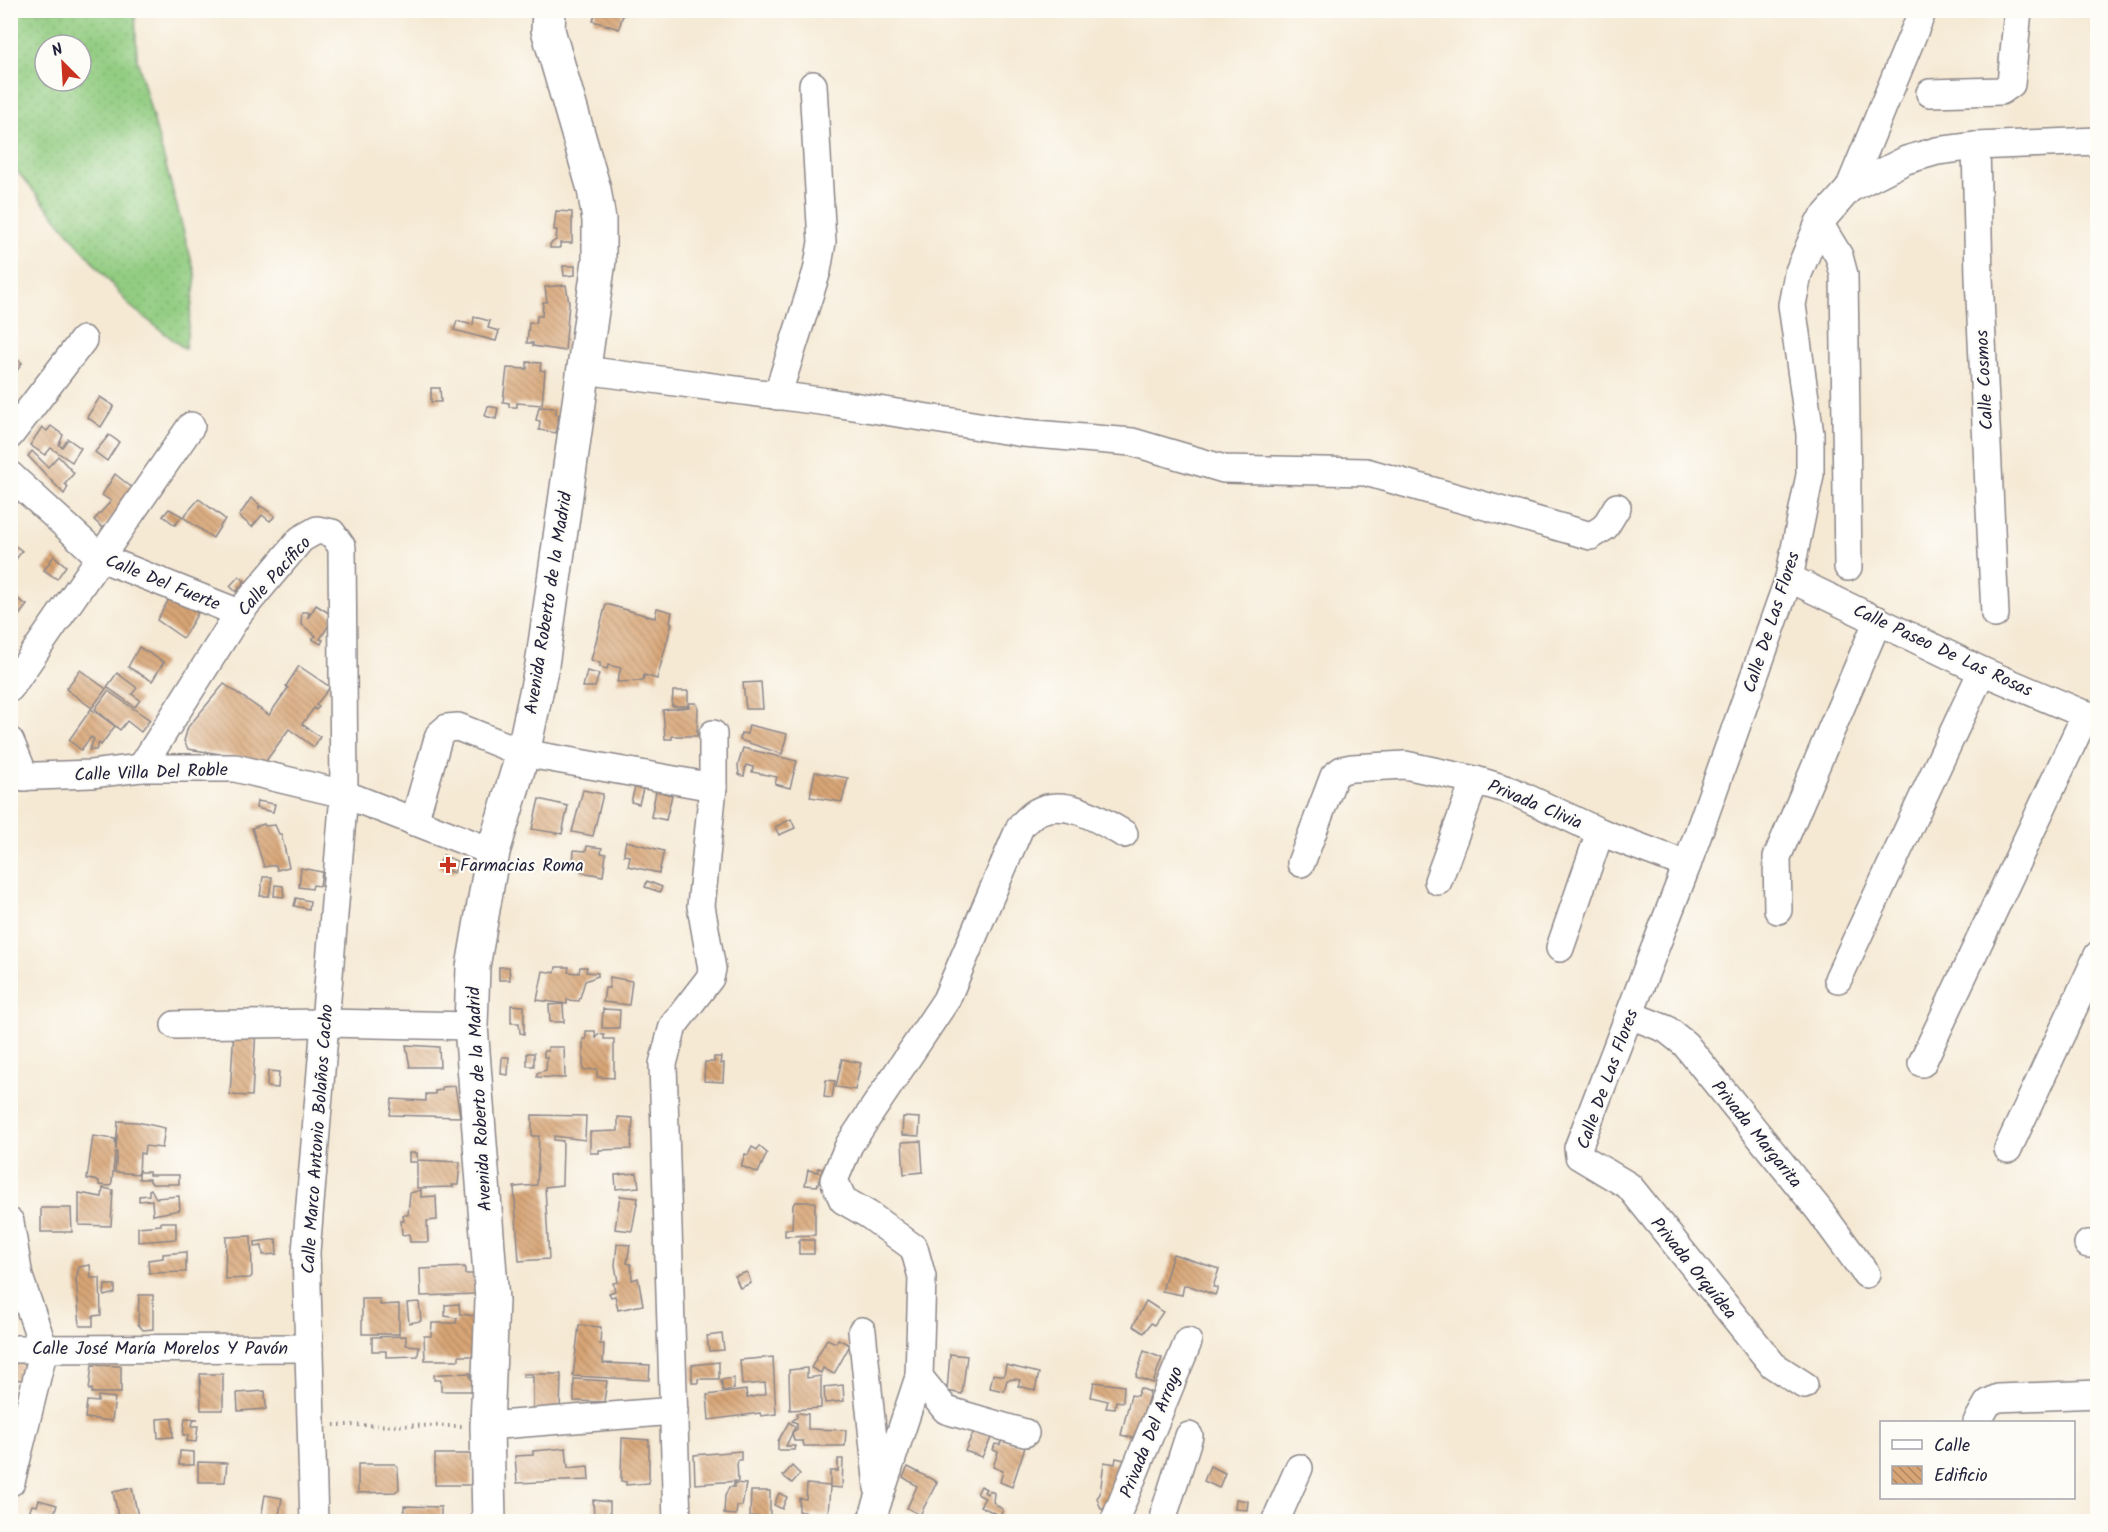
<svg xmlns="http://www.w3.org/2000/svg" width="2108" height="1532" font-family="Kalam,sans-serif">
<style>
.grass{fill:url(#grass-dots);stroke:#5a775e;stroke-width:1.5;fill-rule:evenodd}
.building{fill:url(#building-back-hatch)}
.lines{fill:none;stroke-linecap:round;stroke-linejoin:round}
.minor-casing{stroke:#8c8688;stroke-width:30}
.major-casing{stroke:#8c8688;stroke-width:36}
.path{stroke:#8c8688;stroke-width:4;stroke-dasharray:1.5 4.5;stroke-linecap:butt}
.minor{stroke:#fff;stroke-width:27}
.major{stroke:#fff;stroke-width:33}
.poi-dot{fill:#c8321e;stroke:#fdfcf7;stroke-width:2}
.labels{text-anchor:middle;stroke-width:4.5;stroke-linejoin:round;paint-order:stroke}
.street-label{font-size:18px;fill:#22223b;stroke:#fdfcf7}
.poi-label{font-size:18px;fill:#22223b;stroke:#fdfcf7;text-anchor:start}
</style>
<defs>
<pattern id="grass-dots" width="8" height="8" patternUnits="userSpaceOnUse" patternTransform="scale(1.5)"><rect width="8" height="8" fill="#92cc81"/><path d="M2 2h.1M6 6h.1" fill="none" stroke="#7eaf70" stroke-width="1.8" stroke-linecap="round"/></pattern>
<pattern id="building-back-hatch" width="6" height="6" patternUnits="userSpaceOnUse" patternTransform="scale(1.5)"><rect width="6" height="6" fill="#d8a576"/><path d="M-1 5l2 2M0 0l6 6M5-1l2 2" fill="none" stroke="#af8662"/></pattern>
</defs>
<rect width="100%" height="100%" fill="#fdfcf7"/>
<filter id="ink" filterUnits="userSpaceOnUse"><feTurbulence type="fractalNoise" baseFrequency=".0167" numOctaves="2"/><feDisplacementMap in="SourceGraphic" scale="12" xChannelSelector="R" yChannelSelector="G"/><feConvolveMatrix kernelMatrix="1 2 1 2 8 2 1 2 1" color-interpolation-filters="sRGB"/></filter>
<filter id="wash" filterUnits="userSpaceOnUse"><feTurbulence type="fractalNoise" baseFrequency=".008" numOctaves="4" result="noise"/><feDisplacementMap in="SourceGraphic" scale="24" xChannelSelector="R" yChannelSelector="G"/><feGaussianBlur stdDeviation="1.35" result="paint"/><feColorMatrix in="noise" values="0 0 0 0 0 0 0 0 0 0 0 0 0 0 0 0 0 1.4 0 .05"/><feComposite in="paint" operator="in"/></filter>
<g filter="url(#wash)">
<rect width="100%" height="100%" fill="#f5e9d4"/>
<path class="grass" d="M10,11h125l2,48 59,218 -11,72 -55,-43 -119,-142zM45,45h36v36h-36z"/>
<g id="blocks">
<g class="building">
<polygon points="596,10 624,10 619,29 593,21"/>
<polygon points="556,211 572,212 572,243 560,243 560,248 550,248 550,244 556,240 557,230 554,230"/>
<polygon points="563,266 575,266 575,275 564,276"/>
<polygon points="566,285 569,303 565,351 533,346 533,343 527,343 529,322 536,323 537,316 542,316 543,302 547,302 545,287"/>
<polygon points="474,317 490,321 488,328 499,331 496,341 454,330 457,321 473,325"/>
<polygon points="10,354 22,363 14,375 10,373"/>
<polygon points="527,362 541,363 540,370 545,371 542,405 517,403 517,407 509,407 509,403 503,402 507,368 527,369"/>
<polygon points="431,388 440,388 441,402 431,402"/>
<polygon points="100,397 114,406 101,427 87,417"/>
<polygon points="488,406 498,408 496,419 485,416"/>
<polygon points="539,407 556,408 556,414 559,415 556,433 539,430 540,421 536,420"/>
<polygon points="51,426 63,435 59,445 62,447 68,439 81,448 72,462 51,448 45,455 30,445 42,427 47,431"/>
<polygon points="109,435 119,442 107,461 95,452"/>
<polygon points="32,451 48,467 58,456 74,473 65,484 68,487 64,494 28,456"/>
<polygon points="115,474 135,490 103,528 94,520 111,501 102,495"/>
<polygon points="251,498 259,504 259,508 261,506 275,516 270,521 262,515 252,527 239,516"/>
<polygon points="199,499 225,519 213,538 183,517"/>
<polygon points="169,509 182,516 175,525 163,516"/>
<polygon points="10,542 22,551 14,562 10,559"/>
<polygon points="54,556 66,566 57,579 44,570"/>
<polygon points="239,576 245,581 236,592 230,586"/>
<polygon points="10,594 27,605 10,627"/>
<polygon points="172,594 197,606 194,611 198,613 183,638 157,620"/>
<polygon points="606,604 655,618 657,608 672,612 670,622 672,623 657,679 644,675 643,681 617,682 621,668 608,665 607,669 600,667 600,663 591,660"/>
<polygon points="316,605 332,615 332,620 320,639 323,640 321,644 312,639 316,636 301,624 302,612 309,612 308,618"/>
<polygon points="139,647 164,662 152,681 128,667"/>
<polygon points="299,666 330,687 316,705 319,707 316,710 314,708 302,724 320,737 314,747 289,729 266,761 188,749 184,741 188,727 224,684 269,715 288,688 286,686"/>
<polygon points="80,670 106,689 92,708 66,689"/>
<polygon points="587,671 599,674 595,687 583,687"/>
<polygon points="117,673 137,688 132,694 140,700 135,707 107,687"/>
<polygon points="761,682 763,709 746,709 743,683"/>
<polygon points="108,691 150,720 141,732 127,721 120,730 95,709"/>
<polygon points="673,691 688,691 688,706 672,706"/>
<polygon points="689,703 696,703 698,707 697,736 672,736 672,739 665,739 663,710 689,707"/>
<polygon points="91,709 115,726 101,745 99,743 96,750 89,750 94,739 91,737 81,750 69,740"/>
<polygon points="749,725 787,734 782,754 740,740 741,733 747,734"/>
<polygon points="743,748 797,761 790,788 775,784 777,777 752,772 753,767 746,765 744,776 739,775 738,765"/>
<polygon points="815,772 848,778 842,802 810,797"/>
<polygon points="635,787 643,789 639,804 631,802"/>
<polygon points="583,790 603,794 593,836 572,832"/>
<polygon points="656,791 672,795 666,820 651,817"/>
<polygon points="539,799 568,806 562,834 532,829"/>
<polygon points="257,801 275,804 273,812 256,808"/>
<polygon points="791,819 795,828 779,835 775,827"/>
<polygon points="264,824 265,826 275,825 279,834 281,834 289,867 277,870 276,865 264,867 252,828"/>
<polygon points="626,841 664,851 659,873 628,866 630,856 624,855 624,852"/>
<polygon points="587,846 602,848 601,853 606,854 603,876 581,872 582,865 573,864 574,850 586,851"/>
<polygon points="443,855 458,862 454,873 438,867"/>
<polygon points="301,868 322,872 320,886 313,885 312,889 299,887"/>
<polygon points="263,877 272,877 269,896 260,896"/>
<polygon points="647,881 662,887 660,892 645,887"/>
<polygon points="275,885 283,886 284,897 274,896"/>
<polygon points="296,898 310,901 309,909 294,906"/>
<polygon points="499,967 509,967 510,980 499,980"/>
<polygon points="556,967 569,967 568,972 579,973 580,967 587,967 586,972 598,973 598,976 585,981 579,1001 567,1000 567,1004 537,1000 543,971 555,973"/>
<polygon points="610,977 632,981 629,1005 603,1002 605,988 609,988"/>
<polygon points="563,1004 564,1022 550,1022 549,1005"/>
<polygon points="511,1005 524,1006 524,1034 520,1033 519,1023 511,1023"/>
<polygon points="603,1009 620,1010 619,1028 602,1028"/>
<polygon points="234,1028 256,1029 252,1096 230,1095"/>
<polygon points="586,1031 595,1031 596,1039 598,1034 604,1035 604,1039 614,1039 614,1078 597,1077 597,1069 583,1070 583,1039 586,1039"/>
<polygon points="406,1045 439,1047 440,1067 410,1067"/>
<polygon points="548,1047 564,1047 565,1078 537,1077 537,1073 546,1070 547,1057 544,1057 544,1051 548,1051"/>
<rect x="527" y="1053" width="7" height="13"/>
<polygon points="502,1057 509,1057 508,1075 501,1074"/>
<polygon points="714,1057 721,1057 720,1064 724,1063 723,1082 704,1081 705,1062 714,1062"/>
<polygon points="842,1059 861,1063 855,1090 836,1087"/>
<polygon points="268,1071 279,1072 278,1088 267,1087"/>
<polygon points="826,1080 835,1081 832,1098 824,1097"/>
<polygon points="455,1086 460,1117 390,1115 392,1099 426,1101 426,1094 435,1094 435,1091 442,1090 442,1087"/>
<polygon points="532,1115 586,1116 585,1140 554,1136 554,1140 563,1141 562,1185 545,1187 549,1259 519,1261 514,1187 537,1185 539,1136 532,1136"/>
<polygon points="618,1117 633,1118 631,1149 599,1150 599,1153 590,1153 590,1132 618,1131"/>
<polygon points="903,1117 920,1118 919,1136 902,1135"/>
<polygon points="118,1121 137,1122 165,1128 162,1148 145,1146 144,1154 140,1153 139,1174 115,1172 117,1152 115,1152 112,1182 110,1186 99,1185 99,1181 87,1179 93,1136 115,1139 116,1150"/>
<polygon points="921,1141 923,1172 904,1174 902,1142"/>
<polygon points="759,1146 767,1153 758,1173 741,1166 745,1154 748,1155 752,1147 757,1150"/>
<polygon points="409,1153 417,1153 417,1160 460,1162 458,1185 452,1185 453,1187 417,1188 417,1162 409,1162"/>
<polygon points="818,1168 823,1169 817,1186 805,1185 808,1170 818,1172"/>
<polygon points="139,1172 149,1172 149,1175 179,1175 179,1184 152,1184 149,1179 139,1179"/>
<polygon points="637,1173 639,1187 616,1189 615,1175"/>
<polygon points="103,1188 113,1190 111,1226 79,1225 79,1193 102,1197"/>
<polygon points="151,1189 156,1198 179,1196 180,1210 153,1215 152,1200 139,1201 139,1196 149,1195 149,1190"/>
<polygon points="421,1190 421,1197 436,1196 437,1220 427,1221 428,1242 410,1242 409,1234 402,1235 401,1221 404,1221 403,1215 408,1215 410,1193"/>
<polygon points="620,1196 638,1198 632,1231 615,1229"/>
<polygon points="795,1202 815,1202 815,1235 785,1236 785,1229 792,1229 793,1205"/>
<polygon points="41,1208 71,1208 72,1232 41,1232"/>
<polygon points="161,1222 176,1222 176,1239 138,1242 138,1227 161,1225"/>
<polygon points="251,1236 252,1276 250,1278 225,1279 226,1237"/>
<polygon points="276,1239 277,1254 263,1255 262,1246 255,1247 255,1242"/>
<rect x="799" y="1240" width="15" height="14"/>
<polygon points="617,1244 630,1245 627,1263 631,1264 632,1280 638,1278 643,1305 618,1310 615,1296 611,1297 609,1293 615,1291 613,1283 618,1282 615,1265"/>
<polygon points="186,1252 186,1272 149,1273 148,1260 163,1258 163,1254"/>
<polygon points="1173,1254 1219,1269 1213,1287 1218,1288 1215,1295 1187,1285 1184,1285 1182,1295 1162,1291"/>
<polygon points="90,1265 91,1278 100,1278 101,1315 93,1316 93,1326 80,1326 76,1279 79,1267"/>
<polygon points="465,1267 465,1274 475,1274 475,1294 421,1296 420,1269"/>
<polygon points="747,1272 751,1283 740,1288 735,1276"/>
<polygon points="105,1285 115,1285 115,1293 104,1296"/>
<polygon points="139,1295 153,1295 153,1329 143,1330 138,1324"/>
<polygon points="362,1299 380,1299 380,1305 399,1304 399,1334 362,1334"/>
<polygon points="1146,1301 1163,1312 1154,1325 1151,1323 1144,1333 1133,1326"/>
<polygon points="419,1302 421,1321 409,1323 407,1303"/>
<polygon points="459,1304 460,1314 476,1316 476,1356 459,1356 459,1360 425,1360 424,1336 431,1336 432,1323 456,1323 457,1318 445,1316 445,1305"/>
<polygon points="579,1325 601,1327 600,1344 604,1344 603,1363 650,1365 649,1380 573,1376"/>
<polygon points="722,1334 724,1350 709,1351 707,1336"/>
<polygon points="406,1336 406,1345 419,1346 418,1356 386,1357 386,1351 372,1351 372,1337"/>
<polygon points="827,1339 836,1343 838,1339 850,1345 834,1374 823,1368 821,1373 811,1368"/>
<polygon points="1144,1351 1162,1358 1153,1383 1136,1377"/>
<polygon points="950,1354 967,1356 962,1394 947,1391"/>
<polygon points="10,1357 26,1358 25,1380 10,1379"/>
<polygon points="773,1357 776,1414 761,1416 760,1413 709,1420 707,1395 746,1390 747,1398 766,1394 765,1383 742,1385 740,1360"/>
<polygon points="719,1362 719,1379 698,1379 698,1383 692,1383 692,1365"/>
<polygon points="92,1365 121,1366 121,1393 92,1393 92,1389 89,1390"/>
<polygon points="1006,1365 1039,1373 1035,1390 1018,1386 1020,1380 1015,1379 1007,1380 1004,1391 990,1388 993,1374 1004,1376"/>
<polygon points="807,1368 807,1378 821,1376 821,1408 790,1410 789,1370"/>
<polygon points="470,1373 470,1378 475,1379 481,1391 441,1391 441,1380 434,1380 434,1375 441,1374"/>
<polygon points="200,1374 223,1374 223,1410 201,1410"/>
<polygon points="523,1374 561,1374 560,1414 533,1418 533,1377 523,1377"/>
<polygon points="734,1378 734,1389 723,1391 721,1380"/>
<polygon points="574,1379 607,1381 604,1402 574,1401"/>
<polygon points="1094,1382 1124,1386 1123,1402 1116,1401 1115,1409 1106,1408 1108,1401 1091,1397"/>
<polygon points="843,1385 844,1401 825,1403 824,1387"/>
<polygon points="1140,1388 1150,1392 1136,1439 1121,1435 1131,1395 1137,1396"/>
<polygon points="265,1391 266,1409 238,1411 237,1393"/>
<polygon points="98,1396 115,1398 112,1421 85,1418 87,1401 98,1402"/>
<polygon points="797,1413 808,1414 808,1429 846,1430 845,1446 804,1446 803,1441 794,1441 792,1432 797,1429 797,1423 792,1421 797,1417"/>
<polygon points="172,1418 173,1437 158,1438 157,1419"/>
<polygon points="185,1418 198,1419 193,1421 192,1426 198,1426 196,1442 187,1441 188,1435 183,1435"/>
<polygon points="789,1422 795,1427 786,1446 795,1446 794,1450 778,1450 778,1441"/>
<polygon points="974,1431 992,1436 982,1457 965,1451"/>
<polygon points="622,1438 649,1440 649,1483 626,1485 626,1482 621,1481"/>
<polygon points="1002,1440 1025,1447 1012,1487 1000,1482 1003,1471 993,1467 998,1452 993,1450 995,1444 1000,1445"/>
<polygon points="566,1448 568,1468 588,1466 589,1480 517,1483 515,1456 533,1455 533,1451"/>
<polygon points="180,1451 194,1452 194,1465 179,1465"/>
<polygon points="741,1451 741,1460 737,1460 738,1481 695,1484 694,1455"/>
<rect x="435" y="1454" width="36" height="31"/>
<polygon points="1116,1458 1125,1460 1110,1511 1101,1509 1097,1498 1100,1494 1104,1462 1115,1464"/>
<polygon points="838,1459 843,1459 842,1488 830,1487 828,1515 812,1514 812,1516 807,1517 805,1512 799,1512 799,1498 806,1499 807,1484 830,1486 830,1471 838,1471"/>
<polygon points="198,1462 227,1463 225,1482 198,1482"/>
<polygon points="358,1464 395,1464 398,1468 399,1489 395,1492 358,1493"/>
<polygon points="792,1466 800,1474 792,1483 783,1476"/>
<polygon points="1210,1466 1225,1473 1219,1488 1204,1481"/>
<polygon points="908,1467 937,1482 920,1515 907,1508 917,1486 903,1477"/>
<polygon points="734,1483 746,1484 742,1506 737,1506 736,1515 724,1514 725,1496 729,1487 734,1487"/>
<polygon points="981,1486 986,1489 984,1492 987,1494 989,1490 994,1493 993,1502 1003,1510 1000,1516 980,1506 985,1498 977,1494"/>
<polygon points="132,1488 139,1521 119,1521 113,1492"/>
<polygon points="751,1491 770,1491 770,1518 750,1516"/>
<polygon points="779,1493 787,1497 782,1509 774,1505"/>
<polygon points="265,1495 282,1498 278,1521 261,1518"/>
<polygon points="1236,1499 1248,1501 1247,1510 1235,1509"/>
<polygon points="39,1500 57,1505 52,1521 29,1513 32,1505 37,1506"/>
<polygon points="593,1500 610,1502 610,1517 594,1518"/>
<polygon points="404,1506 441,1507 441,1521 404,1521"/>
</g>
</g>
</g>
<g filter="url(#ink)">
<use href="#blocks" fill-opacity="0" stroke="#8c8688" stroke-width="1.5"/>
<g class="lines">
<defs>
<g id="minor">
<polyline points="1930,93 2001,91 2011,84 2018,10"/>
<polyline points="1976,146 1979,277 1995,614"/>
<polyline points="1849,189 1923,10"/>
<polyline points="1819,223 1839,256 1844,275 1848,567"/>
<polyline points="584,370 828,402 1023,433 1132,442 1224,469 1366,472 1591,536 1605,527 1617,507"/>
<polyline points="777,396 817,271 822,242 813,85"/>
<polyline points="10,435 83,340"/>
<polyline points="10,475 101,558 239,613"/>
<polyline points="1789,578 1982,671 2098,720"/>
<polyline points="10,688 191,426"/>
<polyline points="10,741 25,777"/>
<polyline points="141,768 239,613 301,539 317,530 332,533 342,547 344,794 306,1252 314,1522"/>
<polyline points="10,777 91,774 141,768 235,768 344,794 493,852"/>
<polyline points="414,822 439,735 447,728 458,727 523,753 713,787"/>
<polyline points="1301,863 1334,776 1342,770 1352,768 1405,765 1475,780 1512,791 1600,832 1687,865"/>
<polyline points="1438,881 1475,780"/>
<polyline points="1778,910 1777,857 1878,620"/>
<polyline points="1560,948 1600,832"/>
<polyline points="1838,979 1982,671"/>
<polyline points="1630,1015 1666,1029 1685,1044 1819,1210 1866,1274"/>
<polyline points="175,1025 326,1023 471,1026"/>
<polyline points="1922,1063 2086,714"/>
<polyline points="2008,1149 2098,955"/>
<polyline points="10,1222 19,1277 44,1349 11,1482"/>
<polyline points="2088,1244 2098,1244"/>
<polyline points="862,1331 878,1488"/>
<polyline points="10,1349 309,1348"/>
<polyline points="919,1377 946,1410 1025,1433"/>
<polyline points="1804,1385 1773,1365 1629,1186 1579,1156 1578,1148 1687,865 1789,578 1810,475 1810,434 1792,305 1798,274 1819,223 1849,189 1906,160 1937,151 1976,146 2098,141"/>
<polyline points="1977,1422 1988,1403 1998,1398 2098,1394"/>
<polyline points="487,1426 674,1411"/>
<polyline points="677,1522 663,1064 673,1026 710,978 712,969 701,906 713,787 713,734"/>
<path d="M871,1522l48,-145 3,-100 -8,-29 -45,-33 -26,-15 -9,-20 15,-35 97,-145 74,-173c5,-5 11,-12 17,-15 29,-15 63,8 87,22"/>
<polyline points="1114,1522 1188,1342"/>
<polyline points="1165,1522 1164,1514 1189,1436"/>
<polyline points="1275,1522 1299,1468"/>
</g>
<polyline id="major" points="489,1522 487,1426 492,1300 471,1026 473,967 493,852 523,753 542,665 599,261 599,220 594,189 548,30 549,10"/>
</defs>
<use href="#minor" class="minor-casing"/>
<use href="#major" class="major-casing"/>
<polyline class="path" points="334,1425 462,1426"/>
<use href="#minor" class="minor"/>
<use href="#major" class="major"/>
</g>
</g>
<path class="poi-dot" d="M445 856h6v6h6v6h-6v6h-6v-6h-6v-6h6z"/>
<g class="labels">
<g class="street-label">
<text transform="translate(1984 380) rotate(-93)" y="6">Calle Cosmos</text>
<text transform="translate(274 576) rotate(-48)" y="6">Calle Pacífico</text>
<text transform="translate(163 582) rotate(22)" y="6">Calle Del Fuerte</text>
<text transform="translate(548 603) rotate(-81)" y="6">Avenida Roberto de la Madrid</text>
<text transform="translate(1771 622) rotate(-72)" y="6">Calle De Las Flores</text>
<text transform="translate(1943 650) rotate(25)" y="6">Calle Paseo De Las Rosas</text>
<text transform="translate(151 772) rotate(-2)" y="6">Calle Villa Del Roble</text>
<text transform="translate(1535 804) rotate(23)" y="6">Privada Clivia</text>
<text transform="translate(1607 1079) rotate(-70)" y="6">Calle De Las Flores</text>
<text transform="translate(479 1099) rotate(-93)" y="6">Avenida Roberto de la Madrid</text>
<text transform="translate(1757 1134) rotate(51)" y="6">Privada Margarita</text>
<text transform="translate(317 1139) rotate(-86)" y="6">Calle Marco Antonio Bolaños Cacho</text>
<text transform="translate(1694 1268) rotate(51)" y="6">Privada Orquídea</text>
<text x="160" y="1354">Calle José María Morelos Y Pavón</text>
<text transform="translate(1151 1432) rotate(-68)" y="6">Privada Del Arroyo</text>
</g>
<g class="poi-label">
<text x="460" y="871">Farmacias Roma</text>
</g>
</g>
<rect width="2108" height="1532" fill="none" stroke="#fdfcf7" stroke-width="36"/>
<rect x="1880" y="1421" width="195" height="78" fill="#fdfcf7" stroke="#a5a5ac" stroke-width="1.5"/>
<rect x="1892" y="1440" width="30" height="9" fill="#ffffff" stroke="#a5a5ac" stroke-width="1.5"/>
<text x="1934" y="1451" font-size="18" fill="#22223b">Calle</text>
<rect x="1892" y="1466" width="30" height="18" fill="url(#building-back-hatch)" stroke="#a5a5ac" stroke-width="1.5"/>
<text x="1934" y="1481" font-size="18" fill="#22223b">Edificio</text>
<g transform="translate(63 63) rotate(336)"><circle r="28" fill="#fdfcf7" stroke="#a5a5ac" stroke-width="1.5"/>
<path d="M0-4.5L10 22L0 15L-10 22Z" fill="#c8321e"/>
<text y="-9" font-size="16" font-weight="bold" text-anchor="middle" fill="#22223b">N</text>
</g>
</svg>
